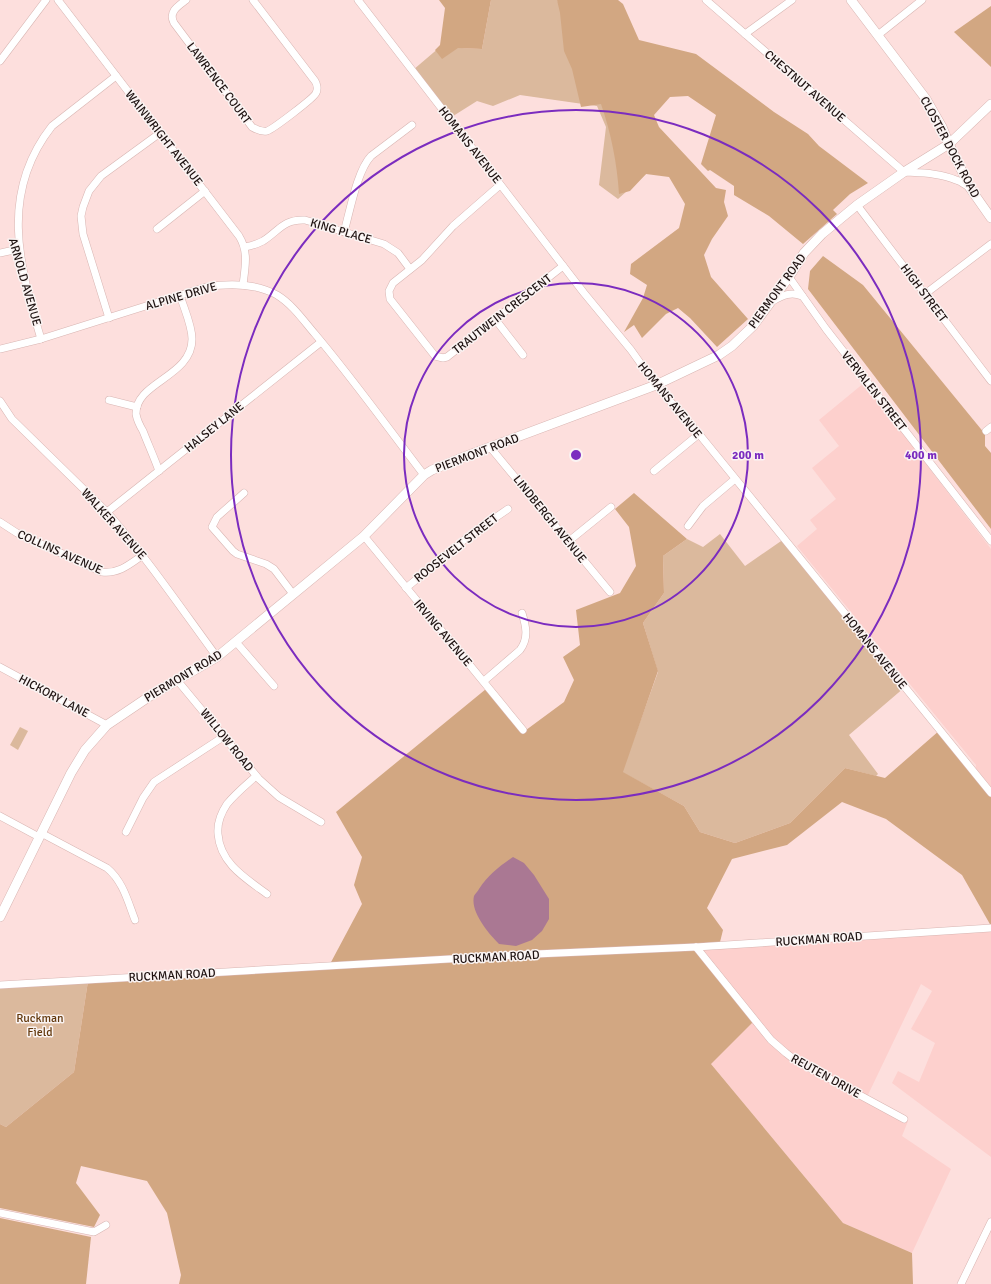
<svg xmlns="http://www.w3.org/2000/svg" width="991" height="1284" font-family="Signika,sans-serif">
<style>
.built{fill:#fdd0cd}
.green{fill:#dbb99d}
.forest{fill:#d2a782}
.water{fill:#aa7893}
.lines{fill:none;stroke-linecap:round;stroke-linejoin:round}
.minor-casing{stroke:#d8b5b2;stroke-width:8}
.major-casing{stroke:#d8b5b2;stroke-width:10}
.minor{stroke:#fff;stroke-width:7}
.major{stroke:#fff;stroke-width:9}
.ring{fill:none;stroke:#7b2cbf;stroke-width:2}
.labels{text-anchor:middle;stroke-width:3;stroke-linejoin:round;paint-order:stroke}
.street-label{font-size:12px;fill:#1e1211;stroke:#faf3f2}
.park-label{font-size:12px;fill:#62380c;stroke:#faf3f2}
.centre{fill:#7b2cbf;stroke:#faf3f2;stroke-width:2}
.ring-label{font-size:12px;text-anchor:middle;font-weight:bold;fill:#7b2cbf;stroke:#faf3f2;stroke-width:3;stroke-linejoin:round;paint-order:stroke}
</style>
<rect width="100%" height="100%" fill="#fddfdd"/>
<g class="built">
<polygon points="864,383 991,549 991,793 975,774 976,765 797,546 817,529 810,520 836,499 812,468 839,446 819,420"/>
<polygon points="991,926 991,1157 892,1083 898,1071 919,1082 935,1043 911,1029 932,991 921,984 866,1099 908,1121 902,1136 951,1169 912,1253 843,1223 711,1064 694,944"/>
</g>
<g class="green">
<polygon points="491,0 557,0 612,104 646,174 618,199 599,185 606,127 597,106 520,95 493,106 477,101 450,118 413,70 440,47 482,49"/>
<polygon points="720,534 745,566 784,539 905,687 849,735 878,774 876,776 845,768 790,823 735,843 700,832 684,806 622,772 658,672 643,623 664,593 663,556 687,539 703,547"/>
<polygon points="20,727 28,731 18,750 10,745"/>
<polygon points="88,981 74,1072 6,1127 0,1124 0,986"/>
</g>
<g class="forest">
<polygon points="439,0 491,0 482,49 458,48 442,59 435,50 440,45 445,8"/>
<path d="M557,0h61l5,4 16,36 57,14 78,58 34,22 11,12 49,37 -18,11 -17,16 4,4 -34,30 -34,-28 -35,-21v-9l-24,-16 -2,1 -7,-7 15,-49 -28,-19 -18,1 -16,18 5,12 57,61 10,2 -2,12 4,14 -16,23 -8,16 7,22 37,42 -31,28 -27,-29 -12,-10 -12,6 -24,24 -8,-13 -10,7 19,-34 4,-13 -17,-11 1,-10 48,-36 6,-24 -16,-27 -23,-3 -16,17 -11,3c-2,-31 -8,-61 -18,-90l-20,3 -9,-38 -8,-18 -4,-38z"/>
<polygon points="991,6 991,67 954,32"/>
<polygon points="823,256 863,285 985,434 985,446 991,453 991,529 808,289 810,271"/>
<polygon points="634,493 687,539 663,556 664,593 643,623 658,671 623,772 684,806 700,832 735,843 790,823 845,768 885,778 940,730 991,793 991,926 962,875 886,819 842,802 787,845 732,859 707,908 723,930 720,942 694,944 754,1021 711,1064 843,1223 912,1253 913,1284 179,1284 181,1275 167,1213 147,1181 81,1166 76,1183 100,1215 94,1227 0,1208 0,1124 6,1127 74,1072 88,981 330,964 362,904 354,885 362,857 336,812 486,689 522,733 564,702 574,680 563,657 580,645 576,610 620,593 636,566 629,527 615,509"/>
<polygon points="0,1218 91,1237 86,1284 0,1284"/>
</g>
<path class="water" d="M513,857l11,6 10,12 15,24v20l-7,12 -10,9 -16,6 -17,-2c-10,-10 -29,-32 -25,-48 1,-2 4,-5 5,-7 9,-14 21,-23 34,-32z"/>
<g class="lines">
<defs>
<g id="minor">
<path d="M58,0l181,236c10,16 6,31 4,49"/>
<path d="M186,0c-8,6 -18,12 -12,23l78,104c5,3 9,5 15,4 6,-2 47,-33 49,-38 2,-4 1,-9 -1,-12l-62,-81"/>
<polyline points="358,0 584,293 631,350 656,385 699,434 991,793"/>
<path d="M706,0l198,172c17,1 36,1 52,8 5,1 9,5 14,8"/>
<polyline points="745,34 792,0"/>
<polyline points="878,35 922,0"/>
<polyline points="0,61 46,0"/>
<polyline points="500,185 453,226 422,260 393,283 389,291 390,299 435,356 443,358 447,357 563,266"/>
<polyline points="857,205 991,381"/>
<polyline points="157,229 205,191"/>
<path d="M344,232c6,-21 13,-61 27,-76l41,-31"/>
<path d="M245,247c6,-1 12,-3 18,-6 16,-10 20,-22 42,-21l79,24 14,9 12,16"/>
<polyline points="0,253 14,250"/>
<polyline points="789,277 826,329 991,541"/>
<polyline points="925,294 991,244"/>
<path d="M771,302c11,-6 19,-11 31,-6"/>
<polyline points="109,318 83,234 81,216 83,207 89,191 101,176 160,133"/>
<polyline points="495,319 523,355"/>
<path d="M41,339c-23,-77 -41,-147 11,-213l64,-50"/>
<path d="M0,349l41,-10 165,-52c24,-4 49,-4 71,8 15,9 26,25 38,39 38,45 73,94 109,141"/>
<polyline points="109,400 137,407"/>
<path d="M0,401l12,18 95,93c40,46 74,96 110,145"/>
<polyline points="986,431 991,427"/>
<polyline points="490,447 610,592"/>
<path d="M159,471c-5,-14 -11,-27 -16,-40 -3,-5 -6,-11 -7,-17 -1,-32 56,-37 56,-75 0,-14 -8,-30 -12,-44"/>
<polyline points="654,471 699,434"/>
<polyline points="244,493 217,517 212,527 233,551 237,554 266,564 274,569 293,594"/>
<polyline points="107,512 321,342"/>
<path d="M0,522l17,11 85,39c17,2 28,-8 41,-17"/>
<polyline points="688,526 703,506 735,479"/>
<polyline points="364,536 523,730"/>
<polyline points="569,541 611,507"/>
<polyline points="406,588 470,535 508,509"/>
<polyline points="236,642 274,686"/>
<polyline points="0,667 107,725"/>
<polyline points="177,680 259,779 279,797 321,822"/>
<path d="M484,681l36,-31c9,-12 6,-24 2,-37"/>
<path d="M256,776c-10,9 -21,18 -29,28 -6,9 -10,19 -9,30 2,29 27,44 49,60"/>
<polyline points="0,816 39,837"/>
<polyline points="126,832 143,798 154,782 223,737"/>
<path d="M41,833l66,35c16,13 21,34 28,52"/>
<polyline points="696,947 771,1040 786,1053 795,1060 904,1119"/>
<polyline points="0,985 536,954 696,947 991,928"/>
<polyline points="0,1213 94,1232 106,1225"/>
<polyline points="961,1284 991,1222"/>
</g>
<g id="major">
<polyline points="851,0 926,99 942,127 949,144 970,188 991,218"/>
<polyline points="0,917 71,773 85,750 107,725 150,696 217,657 364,536 424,475 432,470 461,458 656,385 719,355 732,346 753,326 789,277 804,253 822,234 857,205 904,172 949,144 991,104"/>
</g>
</defs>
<use href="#minor" class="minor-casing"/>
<use href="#major" class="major-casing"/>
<use href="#minor" class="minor"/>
<use href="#major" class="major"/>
</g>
<g class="ring">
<circle cx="576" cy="455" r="172"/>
<circle cx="576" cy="455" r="345"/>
</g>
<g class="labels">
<g class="street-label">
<text transform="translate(219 83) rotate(53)" y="4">LAWRENCE COURT</text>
<text transform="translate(805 86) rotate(41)" y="4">CHESTNUT AVENUE</text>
<text transform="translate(164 138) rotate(52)" y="4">WAINWRIGHT AVENUE</text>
<text transform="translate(470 145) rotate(52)" y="4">HOMANS AVENUE</text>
<text transform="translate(950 147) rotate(62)" y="4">CLOSTER DOCK ROAD</text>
<text transform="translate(341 231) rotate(16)" y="4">KING PLACE</text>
<text transform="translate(25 282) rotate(74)" y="4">ARNOLD AVENUE</text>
<text transform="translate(777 291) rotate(-54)" y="4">PIERMONT ROAD</text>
<text transform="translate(924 293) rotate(53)" y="4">HIGH STREET</text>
<text transform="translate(181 296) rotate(-16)" y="4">ALPINE DRIVE</text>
<text transform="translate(502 314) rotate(-38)" y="4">TRAUTWEIN CRESCENT</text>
<text transform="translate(874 391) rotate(52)" y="4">VERVALEN STREET</text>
<text transform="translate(670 400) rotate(51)" y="4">HOMANS AVENUE</text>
<text transform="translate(214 427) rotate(-39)" y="4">HALSEY LANE</text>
<text transform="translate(477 453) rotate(-21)" y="4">PIERMONT ROAD</text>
<text transform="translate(550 519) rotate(51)" y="4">LINDBERGH AVENUE</text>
<text transform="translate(114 524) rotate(48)" y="4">WALKER AVENUE</text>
<text transform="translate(456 548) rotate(-38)" y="4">ROOSEVELT STREET</text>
<text transform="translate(60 552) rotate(24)" y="4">COLLINS AVENUE</text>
<text transform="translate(443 633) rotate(50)" y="4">IRVING AVENUE</text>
<text transform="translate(875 651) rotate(51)" y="4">HOMANS AVENUE</text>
<text transform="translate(183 676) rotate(-31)" y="4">PIERMONT ROAD</text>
<text transform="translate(54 696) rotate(28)" y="4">HICKORY LANE</text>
<text transform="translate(227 740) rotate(51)" y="4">WILLOW ROAD</text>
<text transform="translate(819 939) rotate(-4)" y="4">RUCKMAN ROAD</text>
<text transform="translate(496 957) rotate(-3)" y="4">RUCKMAN ROAD</text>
<text transform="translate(172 975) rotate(-3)" y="4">RUCKMAN ROAD</text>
<text transform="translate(826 1076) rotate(29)" y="4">REUTEN DRIVE</text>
</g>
<g class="park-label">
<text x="40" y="1022">Ruckman<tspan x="40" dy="14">Field</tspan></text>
</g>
</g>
<circle cx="576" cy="455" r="6" class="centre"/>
<g class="ring-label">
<text x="748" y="459">200 m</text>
<text x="921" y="459">400 m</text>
</g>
</svg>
